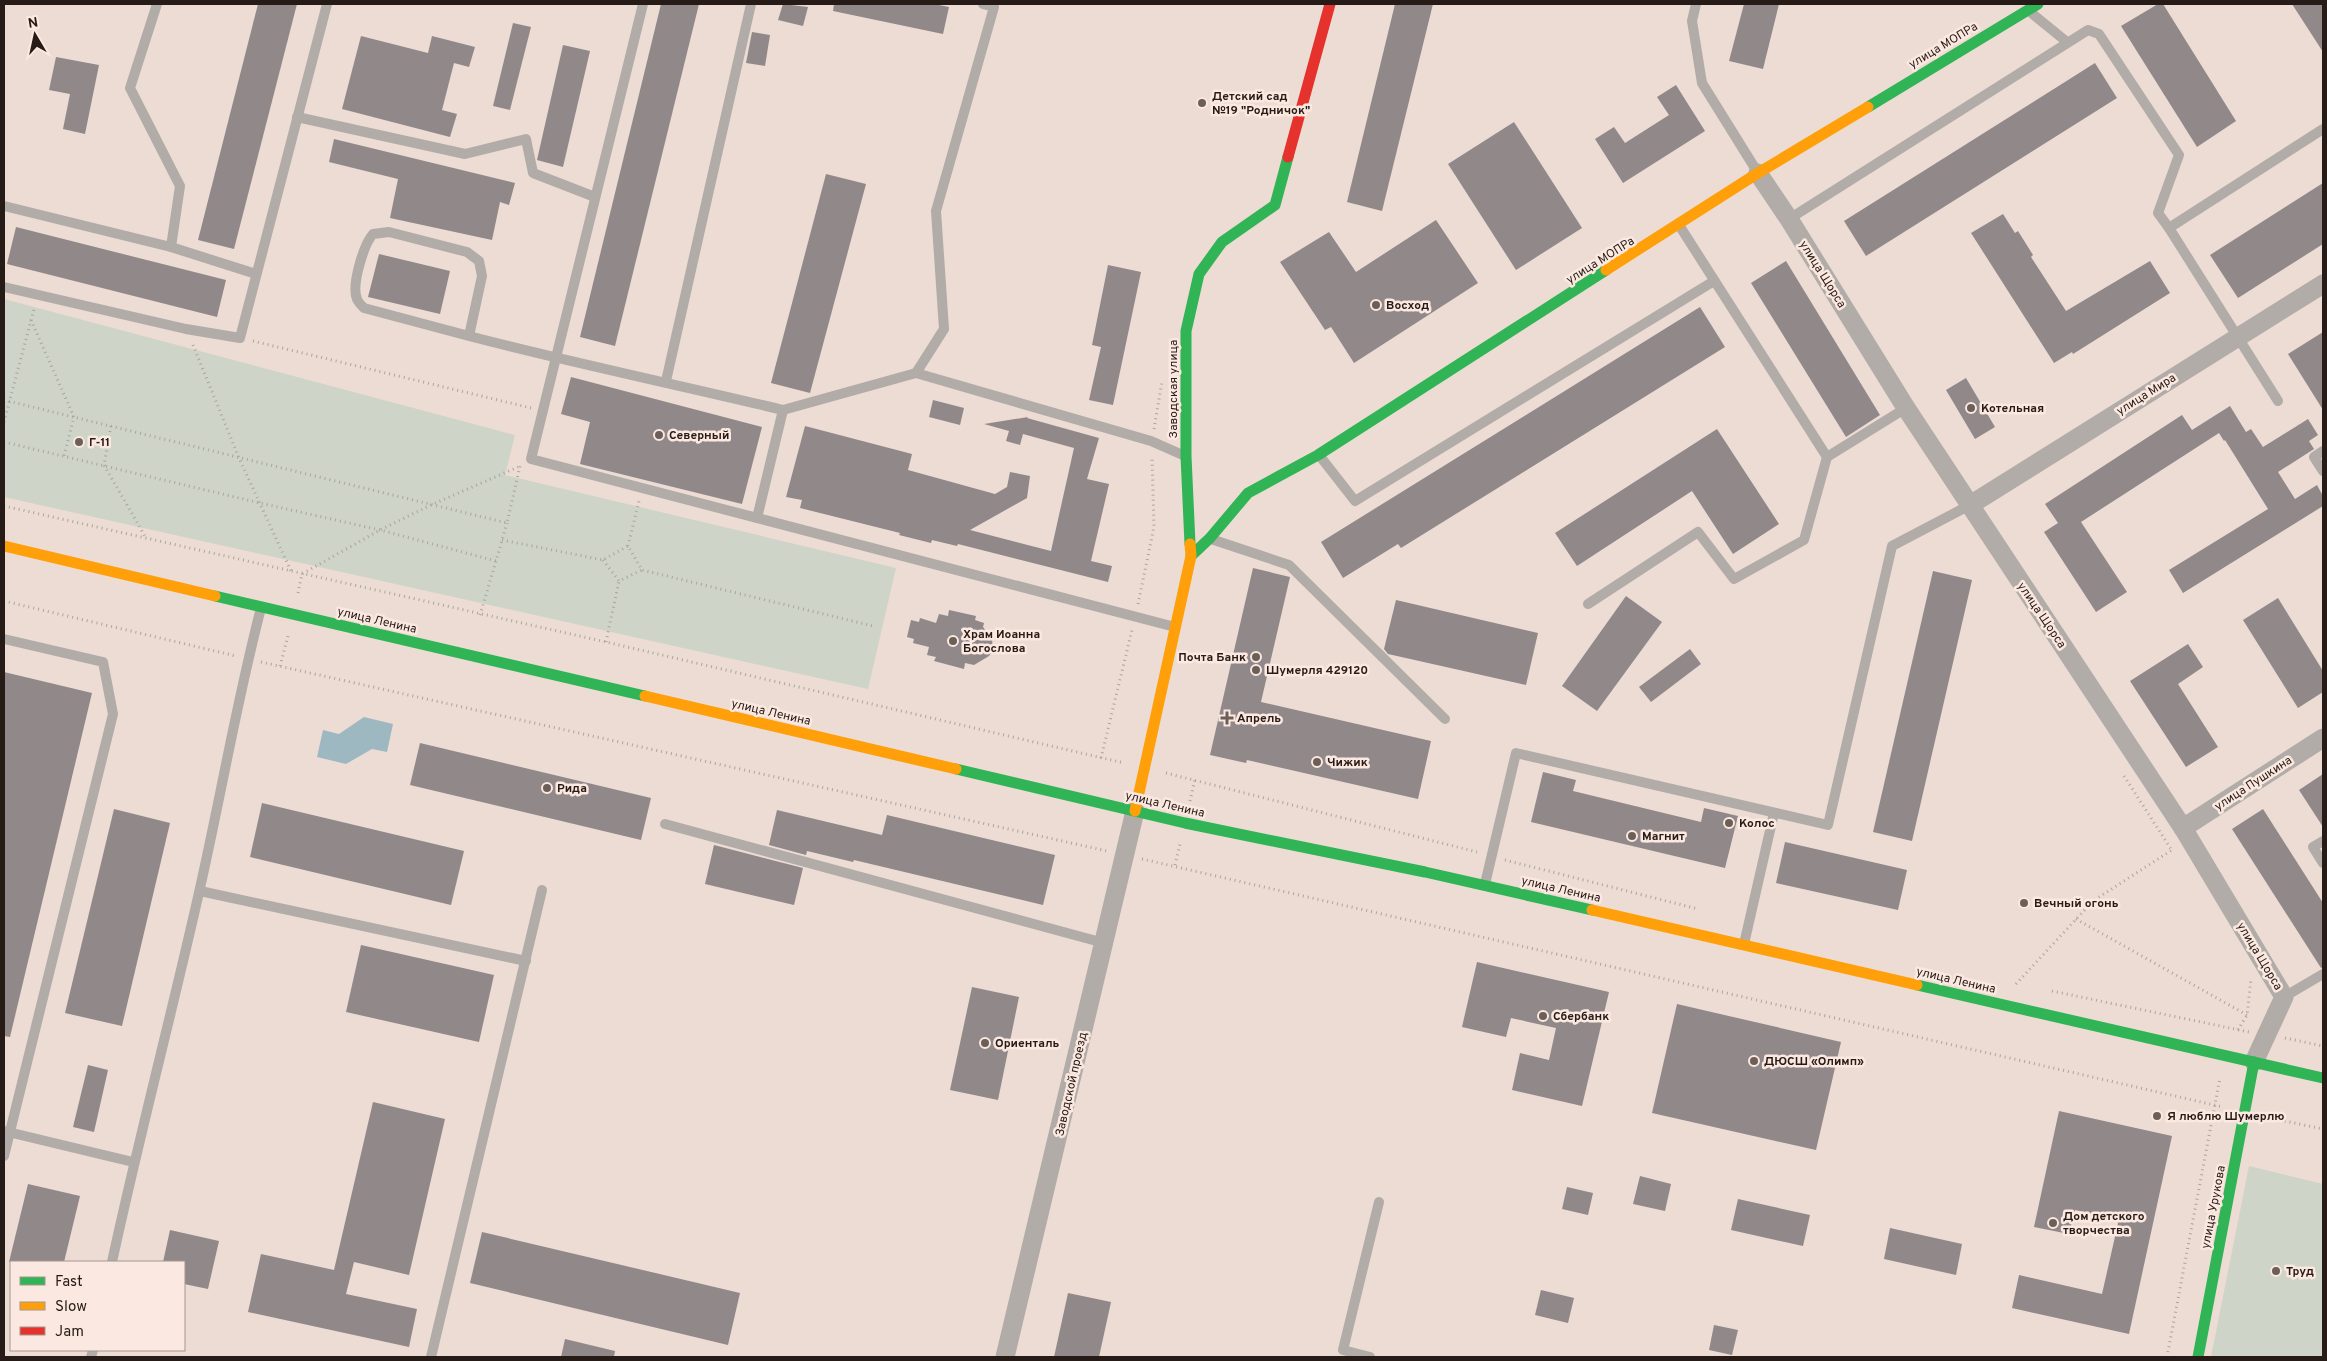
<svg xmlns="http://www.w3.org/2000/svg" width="2327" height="1361" font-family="Overpass,sans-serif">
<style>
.green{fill:#ced4c7}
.water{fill:#9eb8c2}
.building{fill:#91888a}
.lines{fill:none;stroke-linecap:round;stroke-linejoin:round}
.path{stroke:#aba4a0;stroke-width:3;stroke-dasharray:1 4;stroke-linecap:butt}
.lane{stroke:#b1aca8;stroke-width:10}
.street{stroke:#b1aca8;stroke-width:19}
.fast{stroke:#30b455;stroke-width:11}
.slow{stroke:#ff9f0a;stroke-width:11}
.jam{stroke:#e5322d;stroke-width:11}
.poi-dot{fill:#6b5f58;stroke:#fbe8e0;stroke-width:2}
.labels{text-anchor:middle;stroke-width:5;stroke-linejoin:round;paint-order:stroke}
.street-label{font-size:12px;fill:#261b16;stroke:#fbe8e0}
.poi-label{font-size:12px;font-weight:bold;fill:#261b16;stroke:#fbe8e0;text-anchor:start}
</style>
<rect width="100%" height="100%" fill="#ecdcd4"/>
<g class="green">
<polygon points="4,299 515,435 505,475 896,568 868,689 4,497"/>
<polygon points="2249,1166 2323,1184 2323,1357 2211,1357"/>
</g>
<polygon class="water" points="364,717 393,724 387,752 372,749 346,764 317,757 323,730 339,734"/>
<g class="building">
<polygon points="258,4 297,4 234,249 198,240"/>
<polygon points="661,4 699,4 615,346 580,337"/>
<polygon points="783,4 808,7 803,26 778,20"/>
<polygon points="834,4 934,4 949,7 943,34 833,11"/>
<polygon points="1395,4 1433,4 1382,211 1347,202"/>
<polygon points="1744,4 1779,4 1763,69 1729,61"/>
<polygon points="2158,4 2163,4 2236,121 2197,147 2121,26"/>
<polygon points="2292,4 2323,4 2323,52"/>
<polygon points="513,23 531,27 510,110 493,106"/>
<polygon points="752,32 770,35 765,66 746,63"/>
<polygon points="361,36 428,53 432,36 475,47 469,67 454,63 442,110 457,114 450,137 342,109"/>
<polygon points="563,45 590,51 563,167 537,160"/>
<polygon points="56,57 99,65 85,134 63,129 70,94 49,90"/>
<polygon points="2095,63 2117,98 1866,256 1844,221"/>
<polygon points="1676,85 1705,131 1623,183 1595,139 1614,127 1625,143 1669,115 1657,97"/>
<polygon points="1514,122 1582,228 1516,270 1448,164"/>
<polygon points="334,139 515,183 509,205 500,202 492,240 390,218 398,179 329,162"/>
<polygon points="826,174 866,184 810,393 771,383"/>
<polygon points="2323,183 2323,244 2238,298 2210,255"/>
<polygon points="2003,214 2015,233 2018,231 2033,255 2031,257 2066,311 2150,261 2170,293 2073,354 2072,352 2054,363 1971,233"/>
<polygon points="1436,220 1478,283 1354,363 1331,327 1325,330 1280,262 1329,232 1356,272"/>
<polygon points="16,227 226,280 217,317 7,264"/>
<polygon points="379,254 450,271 440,314 368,297"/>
<polygon points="1786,261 1880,415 1846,437 1751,283"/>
<polygon points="1108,265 1141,272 1113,405 1089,400 1101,347 1092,345"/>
<polygon points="1700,307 1725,347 1401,548 1398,544 1343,578 1321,542"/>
<polygon points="2323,332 2323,410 2288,354"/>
<polygon points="571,377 762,427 742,504 580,464 590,422 561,414"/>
<polygon points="1966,378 1995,427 1975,439 1946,390"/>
<polygon points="933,400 964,408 960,425 929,417"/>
<polygon points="2230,406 2246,432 2251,429 2263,447 2308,419 2318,435 2309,441 2314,449 2278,472 2295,499 2317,485 2323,496 2323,506 2183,593 2169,570 2268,509 2225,440 2224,441 2219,433 2081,522 2127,592 2096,612 2044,532 2058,523 2045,504 2182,415 2192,430"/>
<polygon points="1028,417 1027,418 1099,438 1087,479 1109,484 1091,561 1112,566 1108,582 958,544 957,546 932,540 931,543 899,535 900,533 800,508 802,500 786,497 805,426 912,454 908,470 995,494 1007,487 1010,472 1030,476 1027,498 970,530 1051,551 1074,448 1023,434 1020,445 1006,441 1009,431 984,424"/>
<polygon points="1717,429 1779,524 1733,554 1692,491 1577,566 1555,533"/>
<polygon points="1253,568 1290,577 1261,702 1431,741 1418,799 1247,760 1246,763 1210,755"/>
<polygon points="1933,571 1972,580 1912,841 1873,832"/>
<polygon points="1626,596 1662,622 1597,711 1562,686"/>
<polygon points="2278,598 2323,671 2323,692 2298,708 2243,620"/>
<polygon points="1396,600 1538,633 1526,685 1388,654 1384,649"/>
<polygon points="949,610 976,616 975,620 984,623 983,627 992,639 993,650 989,656 974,665 965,663 964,669 934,661 936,657 927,655 929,647 913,643 914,639 907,637 911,620 919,622 920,618 936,623 939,614 948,616"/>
<polygon points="2188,644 2203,667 2178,684 2218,747 2186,767 2130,681"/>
<polygon points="1690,649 1701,664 1651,702 1639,687"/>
<polygon points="4,672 92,693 10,1037 4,1036"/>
<polygon points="420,743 651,798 641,840 410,785"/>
<polygon points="1543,772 1576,780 1573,791 1701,822 1704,808 1738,816 1725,868 1531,822"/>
<polygon points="2323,774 2323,827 2299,790"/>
<polygon points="262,803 464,851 451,905 250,857"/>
<polygon points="114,809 170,823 122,1026 65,1013"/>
<polygon points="2263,809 2323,903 2323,967 2321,968 2232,829"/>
<polygon points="777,810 882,835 887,815 1055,855 1043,905 854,860 853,862 807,851 806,855 769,845"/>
<polygon points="1785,842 1907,870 1898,910 1776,883"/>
<polygon points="714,845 803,868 794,905 705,884"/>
<polygon points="361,945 494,975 479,1042 346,1012"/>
<polygon points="1477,962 1609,992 1582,1106 1512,1090 1520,1053 1549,1060 1556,1028 1511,1018 1506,1037 1462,1027"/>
<polygon points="972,987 1019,997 998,1100 950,1090"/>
<polygon points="1677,1004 1841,1042 1816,1150 1652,1113"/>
<polygon points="88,1065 108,1070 94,1132 73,1127"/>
<polygon points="373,1102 445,1119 409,1275 354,1262 346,1294 417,1309 409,1347 248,1312 261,1254 334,1270"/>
<polygon points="2059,1111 2172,1136 2129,1334 2012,1308 2019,1275 2102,1294 2119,1219 2075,1210 2069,1234 2034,1227"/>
<polygon points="1640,1176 1671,1184 1665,1211 1633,1204"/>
<polygon points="28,1184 80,1196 64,1262 9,1262"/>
<polygon points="1567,1187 1593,1193 1588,1215 1562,1209"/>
<polygon points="1738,1199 1810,1215 1803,1246 1731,1230"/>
<polygon points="1890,1228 1962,1244 1956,1275 1884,1259"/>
<polygon points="170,1230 219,1241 208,1289 184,1284 184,1262 163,1262"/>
<polygon points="482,1232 740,1293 728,1345 470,1283"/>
<polygon points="1541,1290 1574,1298 1568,1323 1535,1315"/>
<polygon points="1068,1293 1111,1302 1099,1357 1054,1357"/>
<polygon points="1714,1325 1738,1330 1732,1355 1709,1350"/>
<polygon points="565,1339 615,1351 614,1357 561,1357"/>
</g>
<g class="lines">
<g class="path">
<polyline points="31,320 74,417 64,456"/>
<polyline points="253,341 531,408"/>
<polyline points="193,345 239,458 291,571"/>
<polyline points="4,400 507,523 520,466"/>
<polyline points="4,422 34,309"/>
<polyline points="111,426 104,465 146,538"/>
<polyline points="1154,429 1162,381"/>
<polyline points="4,442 260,503 380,530 496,561 507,523"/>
<polyline points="4,506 606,642 1124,763"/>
<polyline points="502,540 603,560 628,546 642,570 873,626"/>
<polyline points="628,546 639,501"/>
<polyline points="603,560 619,581 642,570"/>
<polyline points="298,593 302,574 380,530 431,505 518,467"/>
<polyline points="4,601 236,656"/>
<polyline points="1138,604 1154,527 1152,457"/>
<polyline points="480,615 496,561"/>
<polyline points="606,642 619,581"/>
<polyline points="261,662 1107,851"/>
<polyline points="280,666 288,636"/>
<polyline points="1101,758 1132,630"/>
<polyline points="1166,773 1477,852"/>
<polyline points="2124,776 2171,849"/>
<polyline points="1190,801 1195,779"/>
<polyline points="1142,859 2223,1107"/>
<polyline points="1505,860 1698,909"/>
<polyline points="1175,865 1180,844"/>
<polyline points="2076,919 2247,1015"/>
<polyline points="2016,984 2093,901 2172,850"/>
<polyline points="2052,991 2249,1032"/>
<polyline points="2238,1030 2247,1015 2251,979"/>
<polyline points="2285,1038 2323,1046"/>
<polyline points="2265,1117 2323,1129"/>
<polyline points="2167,1357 2220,1078"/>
</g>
<g class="lane">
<polyline points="157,4 130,88 180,186 171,247 256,274"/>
<polyline points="643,4 531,459 1175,627"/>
<polyline points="1696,4 1692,21 1702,83 1758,173"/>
<polyline points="2029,11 2067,42"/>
<polyline points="297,117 465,154 526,139 533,173 595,197"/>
<polyline points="4,206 171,247"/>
<polyline points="1789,219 2088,30 2099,34 2179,155 2158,213 2169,228"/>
<polyline points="1679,225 1827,457 1906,408"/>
<polyline points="4,287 186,329 240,338 327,4"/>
<path d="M469,336l-105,-28c-2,-2 -6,-6 -7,-9 -6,-14 7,-55 16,-65l16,-2 78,20 12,9 3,15 -13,60c104,27 210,49 314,74l-26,108"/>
<polyline points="916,373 944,329 936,211 994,7 983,4"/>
<polyline points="666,381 751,4"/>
<polyline points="2278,401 2169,228 2323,129"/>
<polyline points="783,410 916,373 1151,441 1185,456"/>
<polyline points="2323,451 2314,457 2323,471"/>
<polyline points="1319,455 1355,501 1714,281"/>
<polyline points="1211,539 1289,565 1445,719"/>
<polyline points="1588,604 1698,532 1734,579 1804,540 1827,457"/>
<polyline points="4,639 103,662 113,714 4,1156"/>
<polyline points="665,824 1104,943"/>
<polyline points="2323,841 2313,847 2323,863"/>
<polyline points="1485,884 1516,753 1828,825 1892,546 1970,505"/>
<polyline points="200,891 526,961"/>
<polyline points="1744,944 1774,813"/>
<polyline points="2284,997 2323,974"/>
<polyline points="4,1131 133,1162"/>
<path d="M112,1262c27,-125 60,-249 88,-374 21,-93 37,-188 61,-280"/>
<polyline points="91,1357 93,1350"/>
<polyline points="431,1357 542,890"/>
<polyline points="1370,1357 1343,1350 1379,1202"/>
</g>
<g class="street">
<polyline points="1758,173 1789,219 1906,408 2183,828 2284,997 2254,1062"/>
<polyline points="1970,505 2323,284"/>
<polyline points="2183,828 2323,738"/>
<polyline points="1005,1357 1135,811"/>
</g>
<g class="fast">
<polyline points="1868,107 2038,4"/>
<polyline points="1190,544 1186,456 1186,331 1199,274 1222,242 1275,205 1288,157"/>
<polyline points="1191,556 1210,538 1248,493 1318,455 1606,270"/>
<polyline points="215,596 645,696"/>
<polyline points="956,769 1185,823 1425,872 1592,910"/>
<polyline points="1917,985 2323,1078"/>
<polyline points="2198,1357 2254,1062"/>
</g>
<g class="slow">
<polyline points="1606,270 1758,173 1868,107"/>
<polyline points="4,546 215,596"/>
<polyline points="645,696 956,769"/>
<polyline points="1135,811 1191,556 1190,544"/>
<polyline points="1592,910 1917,985"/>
</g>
<polyline class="jam" points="1288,157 1330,4"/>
</g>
<g class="poi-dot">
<circle cx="1202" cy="103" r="5"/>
<circle cx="1376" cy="305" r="5"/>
<circle cx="1971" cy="408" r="5"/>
<circle cx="659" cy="435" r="5"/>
<circle cx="79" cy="442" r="5"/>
<circle cx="953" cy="641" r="5"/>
<circle cx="1256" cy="657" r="5"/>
<circle cx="1256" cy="670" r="5"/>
<path d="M1224.5 710.5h5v5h5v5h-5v5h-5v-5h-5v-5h5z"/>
<circle cx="1317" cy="762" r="5"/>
<circle cx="547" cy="788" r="5"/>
<circle cx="1729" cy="823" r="5"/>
<circle cx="1632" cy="836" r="5"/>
<circle cx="2024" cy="903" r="5"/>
<circle cx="1543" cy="1016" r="5"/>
<circle cx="985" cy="1043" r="5"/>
<circle cx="1754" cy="1061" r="5"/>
<circle cx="2157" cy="1116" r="5"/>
<circle cx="2053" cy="1223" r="5"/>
<circle cx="2276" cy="1271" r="5"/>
</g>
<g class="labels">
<g class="street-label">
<text transform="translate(1943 45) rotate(-31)" y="4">улица МОПРа</text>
<text transform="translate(1600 260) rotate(-32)" y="4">улица МОПРа</text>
<text transform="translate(1823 274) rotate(58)" y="4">улица Щорса</text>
<text transform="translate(1173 389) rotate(-90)" y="4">Заводская улица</text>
<text transform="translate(2146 394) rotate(-32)" y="4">улица Мира</text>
<text transform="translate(2042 615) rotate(56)" y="4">улица Щорса</text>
<text transform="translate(377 620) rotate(13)" y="4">улица Ленина</text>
<text transform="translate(771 712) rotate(13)" y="4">улица Ленина</text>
<text transform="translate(2253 783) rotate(-33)" y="4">улица Пушкина</text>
<text transform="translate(1165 804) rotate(13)" y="4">улица Ленина</text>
<text transform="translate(1561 889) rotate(13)" y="4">улица Ленина</text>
<text transform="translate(2260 956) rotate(59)" y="4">улица Щорса</text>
<text transform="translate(1956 980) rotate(13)" y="4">улица Ленина</text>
<text transform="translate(1071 1084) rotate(-77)" y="4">Заводской проезд</text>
<text transform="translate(2213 1207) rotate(-79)" y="4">улица Урукова</text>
</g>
<g class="poi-label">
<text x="1212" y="100">Детский сад<tspan x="1212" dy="14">№19 "Родничок"</tspan></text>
<text x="1386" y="309">Восход</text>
<text x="1981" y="412">Котельная</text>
<text x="669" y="439">Северный</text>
<text x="89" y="446">Г-11</text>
<text x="963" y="638">Храм Иоанна<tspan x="963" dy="14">Богослова</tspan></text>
<text x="1246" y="661" text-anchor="end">Почта Банк</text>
<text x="1266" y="674">Шумерля 429120</text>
<text x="1237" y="722">Апрель</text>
<text x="1327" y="766">Чижик</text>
<text x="557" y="792">Рида</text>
<text x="1739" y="827">Колос</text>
<text x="1642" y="840">Магнит</text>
<text x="2034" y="907">Вечный огонь</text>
<text x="1553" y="1020">Сбербанк</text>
<text x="995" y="1047">Ориенталь</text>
<text x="1764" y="1065">ДЮСШ «Олимп»</text>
<text x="2167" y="1120">Я люблю Шумерлю</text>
<text x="2063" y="1220">Дом детского<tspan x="2063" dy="14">творчества</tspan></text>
<text x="2286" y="1275">Труд</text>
</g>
</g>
<rect width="2327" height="1361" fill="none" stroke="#261b16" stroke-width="10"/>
<rect x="10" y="1261" width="175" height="90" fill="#fbe8e0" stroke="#a6968f"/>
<rect x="20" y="1277" width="25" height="8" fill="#30b455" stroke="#a6968f"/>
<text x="55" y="1286" font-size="15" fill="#261b16">Fast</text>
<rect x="20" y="1302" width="25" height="8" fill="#ff9f0a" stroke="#a6968f"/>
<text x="55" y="1311" font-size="15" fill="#261b16">Slow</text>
<rect x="20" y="1327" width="25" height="8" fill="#e5322d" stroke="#a6968f"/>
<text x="55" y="1336" font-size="15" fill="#261b16">Jam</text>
<g transform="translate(35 35) rotate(351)" stroke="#fbe8e0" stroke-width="4" paint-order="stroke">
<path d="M0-4L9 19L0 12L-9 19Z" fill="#261b16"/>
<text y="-8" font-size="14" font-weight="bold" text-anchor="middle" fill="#261b16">N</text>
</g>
</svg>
